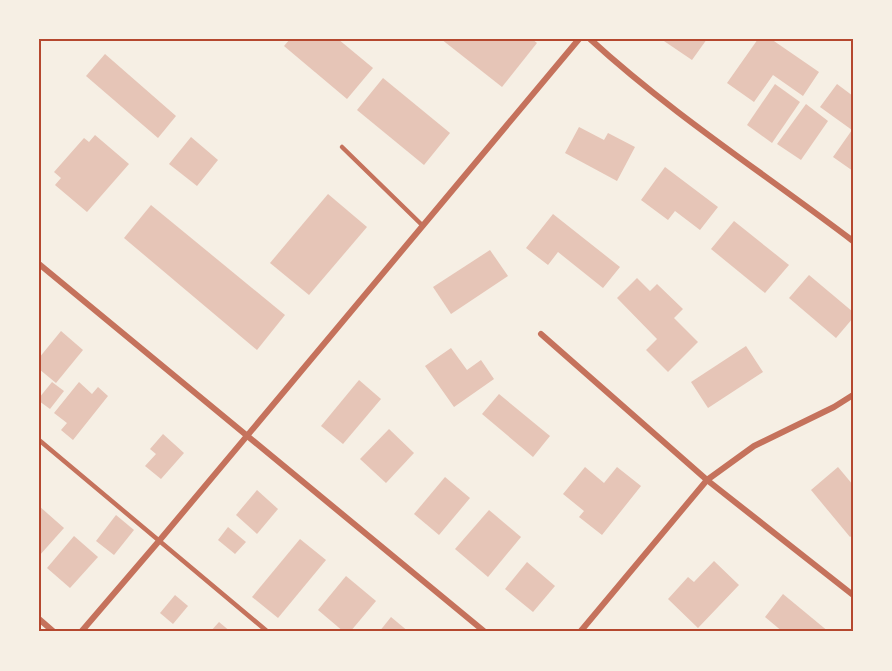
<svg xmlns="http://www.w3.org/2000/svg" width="892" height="671" font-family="'Open Sans',sans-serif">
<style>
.building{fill:#e6c5b7}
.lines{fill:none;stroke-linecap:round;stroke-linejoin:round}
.service{stroke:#c5725c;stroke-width:4.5}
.minor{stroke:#c5725c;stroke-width:6}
.neatline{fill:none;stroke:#b5482f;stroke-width:2}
</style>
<rect width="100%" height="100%" fill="#f6efe4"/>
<g class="building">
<polygon points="290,39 338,39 373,68 347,99 284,46"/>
<polygon points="441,39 532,39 537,43 502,87"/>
<polygon points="661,39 707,39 692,60"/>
<polygon points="758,39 771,39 819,72 803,96 773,75 754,102 727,83"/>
<polygon points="105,54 176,116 158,138 86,76"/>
<polygon points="383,78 450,133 424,165 357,110"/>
<polygon points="775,84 800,102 772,143 747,125"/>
<polygon points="837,84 853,96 853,171 833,157 852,130 820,107"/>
<polygon points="806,104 828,121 801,160 777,144"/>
<polygon points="579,127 604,140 608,133 635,147 617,181 565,153"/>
<polygon points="95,135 129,164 87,212 55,185 61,178 54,172 84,138 89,142"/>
<polygon points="191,137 218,160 197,186 169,164"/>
<polygon points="665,167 718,207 700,230 675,211 668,220 641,200"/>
<polygon points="328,194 367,227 309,295 270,263"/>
<polygon points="151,205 285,315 257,350 124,238"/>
<polygon points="553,214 620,267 603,288 558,252 548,265 526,248"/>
<polygon points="734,221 789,265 765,293 711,249"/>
<polygon points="490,250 508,276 451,314 433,287"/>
<polygon points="809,275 853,312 853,318 836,338 789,298"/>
<polygon points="637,278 650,291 657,284 683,309 674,318 698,342 668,372 646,350 657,339 617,298"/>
<polygon points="61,331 83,350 56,383 39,369 39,358"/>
<polygon points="746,346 763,372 708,408 691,382"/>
<polygon points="451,348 467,370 481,360 494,379 454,407 425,366"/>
<polygon points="359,380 381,399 343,444 321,426"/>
<polygon points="52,382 64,391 50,409 39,401 39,398"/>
<polygon points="79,382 92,394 98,387 108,396 73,440 61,430 67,423 54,413"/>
<polygon points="499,394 550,436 533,457 482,414"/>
<polygon points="389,429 414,453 386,483 360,459"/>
<polygon points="163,434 184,453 161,479 145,466 156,454 150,449"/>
<polygon points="585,467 604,483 617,467 641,486 602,535 579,517 584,511 563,494"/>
<polygon points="838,467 853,485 853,535 850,537 811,490"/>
<polygon points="445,477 470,498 439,535 414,514"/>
<polygon points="257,490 278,509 257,534 236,515"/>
<polygon points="39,506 64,528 39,556"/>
<polygon points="489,510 521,537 488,577 455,549"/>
<polygon points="116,515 134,530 114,555 96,541"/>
<polygon points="228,527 246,542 235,554 218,540"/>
<polygon points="74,536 98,557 70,588 47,568"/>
<polygon points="300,539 326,560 278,618 252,597"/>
<polygon points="714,561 739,585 698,628 668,599 688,577 694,582"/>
<polygon points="527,562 555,586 533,612 505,589"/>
<polygon points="346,576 376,601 350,632 344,632 318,610"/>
<polygon points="783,594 829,632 783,632 765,617"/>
<polygon points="175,595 188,606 173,624 160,613"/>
<polygon points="391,617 409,632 379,632"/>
<polygon points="219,622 231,632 210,632"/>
</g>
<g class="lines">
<g class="service">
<polyline points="342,147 422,225"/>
<polyline points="39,440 268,632"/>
</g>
<g class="minor">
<path d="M590,39c82,75 175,135 263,202"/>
<polyline points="39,264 485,632"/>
<polyline points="541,334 707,480 853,595"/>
<polyline points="39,619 54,632"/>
<polyline points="81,632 159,541 579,39"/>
<polyline points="580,632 707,480 754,446 834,407 853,395"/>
</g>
</g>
<rect width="892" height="671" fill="none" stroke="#f6efe4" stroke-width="81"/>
<rect x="40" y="40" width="812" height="590" class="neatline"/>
</svg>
